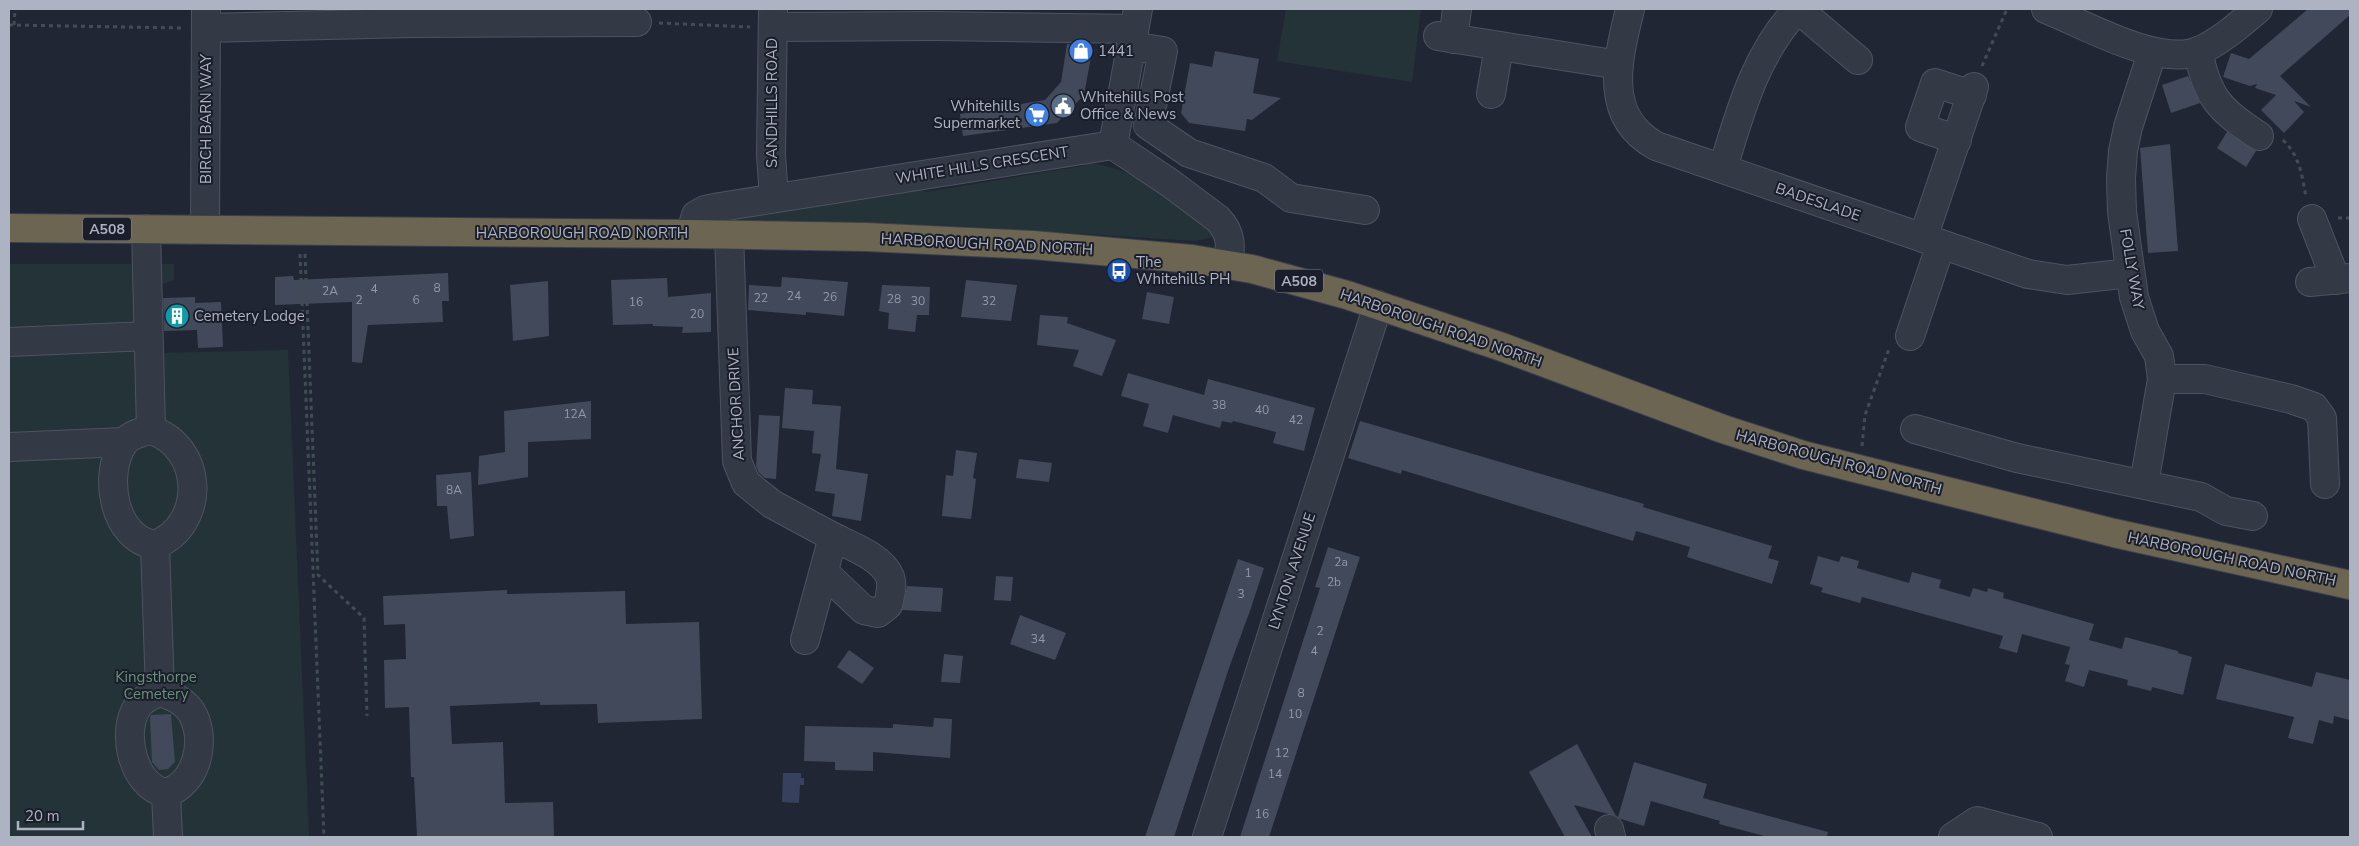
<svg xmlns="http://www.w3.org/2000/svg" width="2359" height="846" font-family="'Nunito Sans',sans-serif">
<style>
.green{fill:#243337}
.water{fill:#37415d}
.building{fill:#42495a}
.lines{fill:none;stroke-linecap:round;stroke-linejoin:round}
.minor-casing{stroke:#4f5361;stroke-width:30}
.highway-casing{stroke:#3c404d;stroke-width:30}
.path{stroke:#404e54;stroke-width:3;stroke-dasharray:4 4;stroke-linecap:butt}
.minor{stroke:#343946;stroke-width:28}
.highway{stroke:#6b6552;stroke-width:28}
.labels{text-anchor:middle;stroke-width:4;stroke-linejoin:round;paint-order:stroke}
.number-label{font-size:12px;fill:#9398a9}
.shield{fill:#1a1e2a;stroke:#828695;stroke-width:1}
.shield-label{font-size:14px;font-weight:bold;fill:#aeb3c3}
.poi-label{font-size:15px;fill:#aeb3c3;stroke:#1a1e2a;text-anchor:start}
.street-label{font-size:15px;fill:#aeb3c3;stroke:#1a1e2a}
.park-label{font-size:15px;fill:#689178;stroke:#1a1e2a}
</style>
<rect width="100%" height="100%" fill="#212635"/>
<g class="green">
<polygon points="1286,9 1421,9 1412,82 1277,61"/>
<path d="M1087,161c12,4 25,6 37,11 18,7 84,48 89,65l-18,4 -235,-15 -229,-6v-4l184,-30 11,6 157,-26z"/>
<polygon points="9,264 174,264 174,280 156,286 158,353 288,350 309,837 9,837"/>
</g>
<polygon class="water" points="783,773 801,773 801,778 804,778 804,785 800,785 799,803 782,802"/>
<g class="building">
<polygon points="2308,9 2350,9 2350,15 2280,76 2311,107 2294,101 2304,112 2284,133 2261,110 2276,95 2255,88 2257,84 2250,86 2223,77 2231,53 2249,59"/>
<polygon points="1067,44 1093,46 1084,95 1057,123 963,136 960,114 1045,100 1061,82"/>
<polygon points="1215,51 1259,59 1253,93 1281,98 1252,120 1247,119 1245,131 1189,123 1181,113 1190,63 1212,67"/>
<polygon points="2188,76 2200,103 2171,113 2162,85"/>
<polygon points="2227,132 2256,151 2246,167 2217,148"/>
<polygon points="2170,144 2178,251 2148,253 2140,148"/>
<polygon points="448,273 449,301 442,301 443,322 368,325 362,363 352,362 352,302 275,305 275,277 293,276 294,280"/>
<polygon points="782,277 848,282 844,316 806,312 806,315 748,310 749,285 781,287"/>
<polygon points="667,278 668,297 711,293 711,332 682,333 683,327 653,326 653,324 613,325 611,280"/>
<polygon points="966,280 1017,285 1011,321 961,317"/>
<polygon points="548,281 549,336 513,341 510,285"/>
<polygon points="882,285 930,287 929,315 917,315 915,332 888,329 889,313 879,311"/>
<polygon points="1147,292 1174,297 1169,324 1142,319"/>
<polygon points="195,297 195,303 221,302 223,347 198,348 197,330 164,331 163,298"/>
<polygon points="1040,315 1068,317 1067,323 1116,340 1102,376 1073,366 1079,350 1037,345"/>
<polygon points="1128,373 1204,395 1208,379 1315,408 1304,451 1273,443 1276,432 1233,421 1232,423 1222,421 1220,428 1173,415 1168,433 1143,426 1149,404 1121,396"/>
<polygon points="785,388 813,390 812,404 841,406 836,469 868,474 861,521 832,516 835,494 815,491 821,454 812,453 814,431 782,428"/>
<polygon points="591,401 591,439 528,442 528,477 478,485 479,456 505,452 504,411"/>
<polygon points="759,415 780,416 776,479 765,478 759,473 756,466"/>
<polygon points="1360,421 1644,504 1643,507 1772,546 1768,558 1779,561 1772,584 1687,557 1690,547 1636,531 1633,541 1402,470 1401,474 1348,458"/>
<polygon points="956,450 977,453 973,478 976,479 971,519 942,516 946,475 953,476"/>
<polygon points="1019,459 1052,463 1049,482 1016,478"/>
<polygon points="471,472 474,536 450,539 447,506 437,506 436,475"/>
<polygon points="1328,547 1360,557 1269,837 1240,837 1320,588 1315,587"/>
<polygon points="1818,556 1839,562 1841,556 1859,561 1857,568 1909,583 1912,572 1941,580 1939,588 1970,597 1973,588 1987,592 1988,588 2004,593 2003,598 2094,624 2089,640 2122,649 2125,637 2178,651 2178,653 2192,657 2183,695 2152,687 2151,691 2127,685 2128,680 2089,670 2084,687 2065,681 2070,665 2065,664 2070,647 2022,634 2017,653 1999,648 2003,636 1862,597 1860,603 1821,592 1823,588 1810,584"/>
<polygon points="1238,559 1264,568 1251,608 1229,668 1174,837 1145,837"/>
<polygon points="996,576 1013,577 1011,601 994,600"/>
<polygon points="907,586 943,588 941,612 902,610"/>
<polygon points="507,590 507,594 625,591 626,624 699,622 702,719 598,723 597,704 540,705 540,702 450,706 452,744 503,742 505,803 553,802 554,837 417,837 414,777 411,777 409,707 385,708 384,660 406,659 405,624 384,625 383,596"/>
<polygon points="1020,615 1066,633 1055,660 1010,644"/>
<polygon points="849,650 874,668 862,684 837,667"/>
<polygon points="944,654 963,656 960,683 941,682"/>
<polygon points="2225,664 2312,687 2316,672 2350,680 2350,720 2334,716 2333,724 2319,720 2313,744 2288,738 2294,717 2216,699"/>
<polygon points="171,714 175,762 168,769 159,770 152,762 150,718 151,715"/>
<polygon points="934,718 952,719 950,758 873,752 873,771 835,770 835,762 804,761 805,726 893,728 893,724 933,727"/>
<polygon points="1577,744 1616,816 1574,805 1592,837 1565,837 1529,772"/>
<polygon points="1634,762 1707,784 1703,798 1828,832 1827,837 1768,837 1719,824 1720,821 1651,801 1644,826 1621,819 1618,817"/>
</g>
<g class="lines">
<defs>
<g id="minor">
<path d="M1630,9c-12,50 -28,107 26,137l372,128 39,6 63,-7"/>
<polyline points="1798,9 1858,60"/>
<path d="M2046,9c40,16 112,58 153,42 22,-10 41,-27 59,-42"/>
<polyline points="773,10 771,155 774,198"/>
<polyline points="773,27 936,26 1134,29"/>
<polyline points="206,28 412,23 637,22"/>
<polyline points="1438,36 1619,65"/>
<polyline points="1453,39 1457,9"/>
<polyline points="1131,46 1163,51 1148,125 1189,153 1264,178 1291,198 1365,210"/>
<path d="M2198,51c10,48 21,58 61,85"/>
<polyline points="1491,94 1499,46"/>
<polyline points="1957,140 1920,127 1935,83 1972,95"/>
<polyline points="1113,145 1138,9"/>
<path d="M1723,168c17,-56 33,-116 75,-159"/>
<polyline points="2312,219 2336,280"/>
<polyline points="146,229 151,430"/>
<polyline points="205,229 206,10"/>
<path d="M690,234l6,-19 9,-5 15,-3 393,-62 57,38 48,36c14,15 13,27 10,46"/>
<polyline points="729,234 737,461 746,483 772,504 833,537 805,640"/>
<polyline points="1923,238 1974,87"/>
<polyline points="2310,282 2350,278"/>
<polyline points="1910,336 1941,244"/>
<polyline points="9,342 148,336"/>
<polyline points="2162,379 2205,379 2291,399 2314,407 2322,418 2325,484"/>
<polyline points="1915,429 2017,458 2201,497 2226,511 2253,516"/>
<path d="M151,430c53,17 56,94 4,115 -42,-6 -52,-70 -32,-101 6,-9 18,-12 28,-14z"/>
<polyline points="9,447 124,442"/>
<polyline points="2144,484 2162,379 2159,356 2145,331 2134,297 2122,212 2121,178 2123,151 2128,127 2152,53"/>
<polyline points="155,545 160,692"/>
<path d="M824,572l40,38 14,3 10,-8c2,-9 5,-19 2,-28 -8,-20 -39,-31 -57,-40"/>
<path d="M160,692c14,4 28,11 34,25 12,27 2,67 -28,76 -33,-6 -46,-61 -28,-87 6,-8 13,-11 22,-14z"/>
<polyline points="166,793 168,837"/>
<polyline points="1609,829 1611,837"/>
<polyline points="1207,837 1378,305"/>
<polyline points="1953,837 1977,821 2038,837"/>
</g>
<polyline id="highway" points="9,228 690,234 866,237 1033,245 1192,259 1252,269 1347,295 1502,347 1723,429 1803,455 2114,533 2350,585"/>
</defs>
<use href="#minor" class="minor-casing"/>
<use href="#highway" class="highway-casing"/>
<g class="path">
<polyline points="659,23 750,27"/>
<polyline points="9,25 183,28"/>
<polyline points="14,25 15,9"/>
<polyline points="1982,66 2007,9"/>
<path d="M2283,140c17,16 19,36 23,57"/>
<polyline points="2338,218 2350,218"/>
<polyline points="300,254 324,837"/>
<polyline points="305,254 318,575 364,618 367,716"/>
<polyline points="1862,446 1865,415 1889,349"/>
</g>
<use href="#minor" class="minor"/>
<use href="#highway" class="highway"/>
</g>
<defs>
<symbol id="shop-disc" viewBox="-11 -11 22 22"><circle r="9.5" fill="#3f7fe0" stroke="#1a1e2a"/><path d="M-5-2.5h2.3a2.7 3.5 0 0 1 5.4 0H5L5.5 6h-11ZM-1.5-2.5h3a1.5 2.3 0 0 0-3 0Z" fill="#fff"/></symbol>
<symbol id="civic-disc" viewBox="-11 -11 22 22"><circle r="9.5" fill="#5c6f8a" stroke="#1a1e2a"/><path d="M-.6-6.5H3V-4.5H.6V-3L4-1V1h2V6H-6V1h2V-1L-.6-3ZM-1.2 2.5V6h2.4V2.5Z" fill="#fff"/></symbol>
<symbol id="supermarket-disc" viewBox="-11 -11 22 22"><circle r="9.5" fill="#3f7fe0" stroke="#1a1e2a"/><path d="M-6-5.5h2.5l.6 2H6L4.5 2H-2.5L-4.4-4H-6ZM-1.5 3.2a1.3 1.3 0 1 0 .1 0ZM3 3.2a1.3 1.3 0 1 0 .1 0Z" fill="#fff"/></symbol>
<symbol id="bus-disc" viewBox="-11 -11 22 22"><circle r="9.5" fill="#1a4fb4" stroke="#1a1e2a"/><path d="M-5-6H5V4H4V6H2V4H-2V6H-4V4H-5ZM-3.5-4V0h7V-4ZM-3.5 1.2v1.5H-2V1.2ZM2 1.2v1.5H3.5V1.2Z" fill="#fff"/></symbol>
<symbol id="building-disc" viewBox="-11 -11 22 22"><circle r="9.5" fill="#0f9aa8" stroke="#1a1e2a"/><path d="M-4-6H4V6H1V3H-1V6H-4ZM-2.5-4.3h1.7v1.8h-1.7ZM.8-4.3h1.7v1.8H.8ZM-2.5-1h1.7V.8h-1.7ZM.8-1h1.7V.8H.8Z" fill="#fff"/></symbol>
</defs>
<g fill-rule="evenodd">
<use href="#shop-disc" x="1067" y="37" width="28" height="28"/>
<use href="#civic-disc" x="1049" y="92" width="28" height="28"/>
<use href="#supermarket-disc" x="1023" y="101" width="28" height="28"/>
<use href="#bus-disc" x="1105" y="257" width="28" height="28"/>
<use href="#building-disc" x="163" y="302" width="28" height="28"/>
</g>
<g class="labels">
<g class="number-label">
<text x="437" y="292">8</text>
<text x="374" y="293">4</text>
<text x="330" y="295">2A</text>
<text x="794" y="300">24</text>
<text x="830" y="301">26</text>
<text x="761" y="302">22</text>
<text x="894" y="303">28</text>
<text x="359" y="304">2</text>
<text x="416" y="304">6</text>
<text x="918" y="305">30</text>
<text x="989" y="305">32</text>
<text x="636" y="306">16</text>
<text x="697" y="318">20</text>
<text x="1219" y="409">38</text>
<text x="1262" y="414">40</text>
<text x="575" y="418">12A</text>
<text x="1296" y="424">42</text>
<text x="454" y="494">8A</text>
<text x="1341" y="566">2a</text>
<text x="1248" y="577">1</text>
<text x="1334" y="586">2b</text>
<text x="1241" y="598">3</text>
<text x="1320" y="635">2</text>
<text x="1038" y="643">34</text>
<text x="1314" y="655">4</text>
<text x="1301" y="697">8</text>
<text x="1295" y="718">10</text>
<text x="1282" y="757">12</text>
<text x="1275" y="778">14</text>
<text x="1262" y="818">16</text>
</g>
<g class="shield">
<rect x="83" y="217.5" width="48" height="23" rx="4"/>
<rect x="1275" y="269.5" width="48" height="23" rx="4"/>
</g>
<g class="shield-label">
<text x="107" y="234">A508</text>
<text x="1299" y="286">A508</text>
</g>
<g class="poi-label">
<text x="1098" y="56">1441</text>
<text x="1080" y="102">Whitehills Post<tspan x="1080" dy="17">Office &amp; News</tspan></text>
<text x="1020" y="111" text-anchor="end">Whitehills<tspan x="1020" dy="17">Supermarket</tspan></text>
<text x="1136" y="267">The<tspan x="1136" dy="17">Whitehills PH</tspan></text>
<text x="194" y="321">Cemetery Lodge</text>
</g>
<g class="street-label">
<text transform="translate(772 103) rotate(-90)" y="5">SANDHILLS ROAD</text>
<text transform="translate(206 119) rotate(-90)" y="5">BIRCH BARN WAY</text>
<text transform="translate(982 165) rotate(-9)" y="5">WHITE HILLS CRESCENT</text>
<text transform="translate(1818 202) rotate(19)" y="5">BADESLADE</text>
<text x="582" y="238">HARBOROUGH ROAD NORTH</text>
<text transform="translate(987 244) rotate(3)" y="5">HARBOROUGH ROAD NORTH</text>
<text transform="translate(2132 269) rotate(80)" y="5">FOLLY WAY</text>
<text transform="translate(1441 328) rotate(19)" y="5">HARBOROUGH ROAD NORTH</text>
<text transform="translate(736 404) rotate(-93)" y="5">ANCHOR DRIVE</text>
<text transform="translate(1839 462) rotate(15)" y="5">HARBOROUGH ROAD NORTH</text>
<text transform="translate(2232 559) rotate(12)" y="5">HARBOROUGH ROAD NORTH</text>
<text transform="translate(1292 571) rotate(-72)" y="5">LYNTON AVENUE</text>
</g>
<g class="park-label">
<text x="156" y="682">Kingsthorpe<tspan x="156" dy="17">Cemetery</tspan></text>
</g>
</g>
<rect width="2359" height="846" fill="none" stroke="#aeb3c3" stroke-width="20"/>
<path d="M18 821v8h65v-8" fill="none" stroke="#aeb3c3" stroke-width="2.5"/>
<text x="25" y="821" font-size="15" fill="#aeb3c3" stroke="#1a1e2a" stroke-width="4" paint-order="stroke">20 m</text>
</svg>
